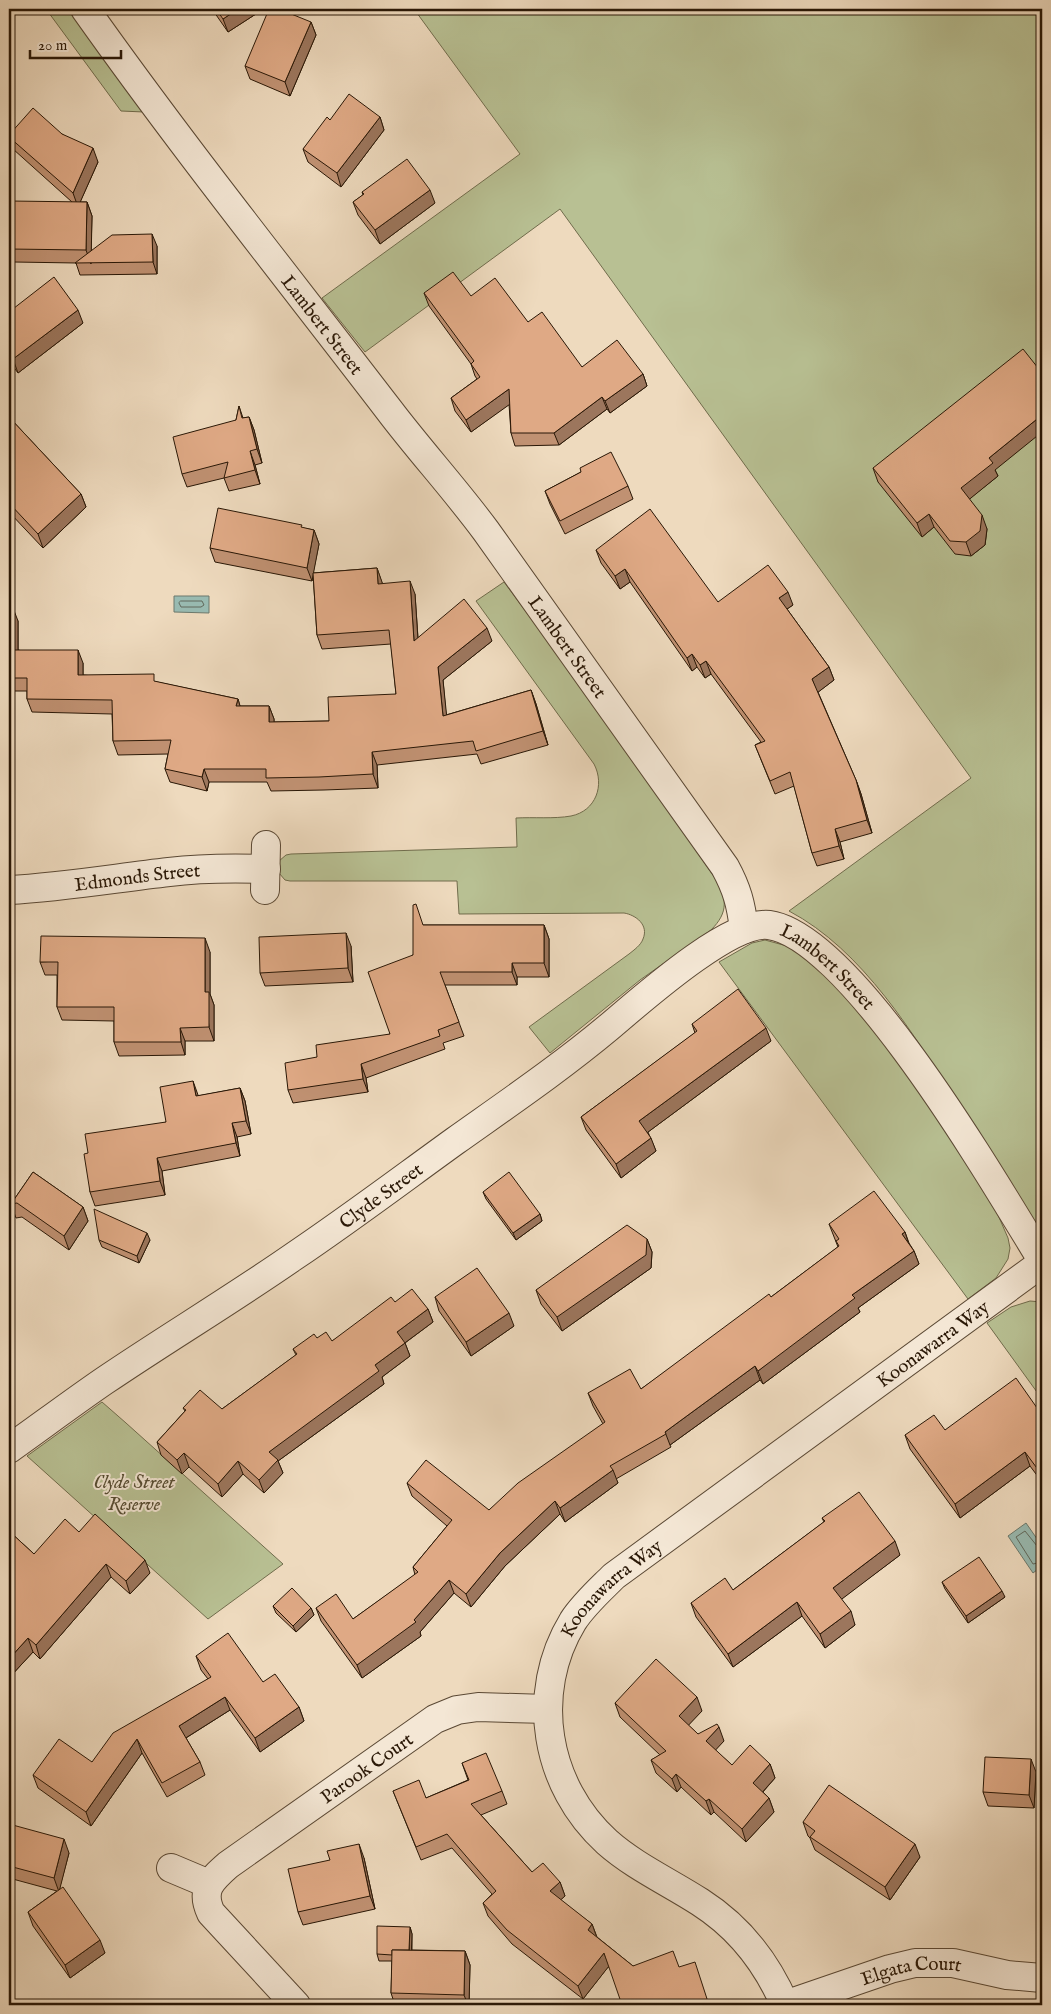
<svg xmlns="http://www.w3.org/2000/svg" width="1051" height="2014" font-family="'IM FELL English',serif">
<style>
.green{fill:#b8c093;stroke:#706c4c}
.water{fill:#99bbb2;stroke:#6c796d}
.lines{fill:none;stroke-linecap:round;stroke-linejoin:round}
.shore{stroke:#61695c;stroke-width:1}
.minor-casing{stroke:#5a4834;stroke-width:30}
.minor{stroke:#f4e7d5;stroke-width:28}
.wall{fill:#c09172;stroke:#291706}
.shaded-wall{fill:#9c765d;stroke:#291706}
.building{fill:#dfa985;stroke:#291706}
.labels{text-anchor:middle;stroke-width:4;stroke-linejoin:round;paint-order:stroke}
.street-label{font-size:19px;fill:#291706;stroke:#f4e7d5}
.park-label{font-size:19px;font-style:italic;fill:#544a30;stroke:#f4e7d5}
</style>
<rect width="100%" height="100%" fill="#eedabe"/>
<filter id="stains"><feTurbulence type="fractalNoise" baseFrequency=".004" numOctaves="4"/><feColorMatrix values="0 0 0 0 .2 0 0 0 0 .09 0 0 0 0 .02 0 0 0 .5 -.17"/></filter>
<radialGradient id="worn" r=".72"><stop offset=".6" stop-color="#630" stop-opacity="0"/><stop offset="1" stop-color="#630" stop-opacity=".3"/></radialGradient>
<g class="green">
<polygon points="46,9 70,9 144,112 121,111"/>
<path d="M414,9h628v1227c-28,-44 -56,-88 -84,-132 -44,-69 -95,-154 -169,-193l182,-133 -411,-569 -195,143 -43,-54 198,-144z"/>
<path d="M504,582l94,127 117,169c12,20 14,34 -4,52l-71,50 -90,73 -21,-26 100,-73c5,-4 12,-9 14,-15 6,-14 -7,-24 -19,-26l-165,1 -2,-33h-167l-5,-1 -6,-7v-12l7,-6 5,-1 226,-7 -1,-29c18,-1 38,1 55,-2 25,-5 34,-31 23,-52l-118,-163z"/>
<polygon points="765,940 787,946 801,954 845,994 921,1090 995,1208 1008,1238 1010,1248 1008,1259 996,1278 968,1299 719,962 752,943"/>
<polygon points="1030,1301 1042,1302 1042,1399 987,1323 1011,1307"/>
<polygon points="102,1402 126,1423 283,1564 208,1619 27,1456"/>
</g>
<g class="water">
<polygon points="174,596 209,596 209,613 174,612"/>
<polygon points="1026,1523 1042,1546 1042,1566 1033,1573 1008,1536"/>
</g>
<g class="lines">
<g class="shore">
<polygon points="181,601 202,601 204,605 201,607 181,607 179,603"/>
<polyline points="1042,1548 1037,1546 1025,1531 1016,1537 1033,1564 1042,1562"/>
</g>
<defs>
<g id="minor">
<path id="s1" d="M85,9c97,137 202,268 304,401 31,41 66,79 97,121l239,336c12,22 16,37 19,62"/>
<path id="s2" d="M9,890c54,-3 107,-12 160,-18 32,-4 65,-4 97,-3"/>
<polyline points="265,890 266,845"/>
<path id="s3" d="M9,1449c31,-22 63,-46 95,-68 62,-42 127,-81 189,-124 55,-37 108,-77 162,-116 52,-37 105,-73 154,-114 31,-26 121,-107 160,-102 83,11 228,262 273,335"/>
<polyline points="171,1868 209,1884"/>
<path id="s4" d="M296,2005l-85,-92c-11,-23 0,-33 17,-48l207,-146 22,-9 21,-3 69,2"/>
<path id="s5" d="M785,2005c-18,-42 -46,-78 -85,-103 -31,-20 -66,-36 -93,-60 -62,-56 -78,-149 -34,-221 11,-17 27,-31 41,-45l428,-313"/>
<path id="s6" d="M785,2005l105,-36 25,-6h38l54,12 35,3"/>
</g>
</defs>
<use href="#minor" class="minor-casing"/>
<use href="#minor" class="minor"/>
</g>
<g class="wall">
<polygon points="212,9 258,9 259,12 228,32"/>
<polygon points="311,22 316,35 290,96 250,79 245,66"/>
<polygon points="380,117 384,130 341,187 308,162 303,149 330,120"/>
<polygon points="62,134 98,162 80,202 87,202 92,216 91,251 157,246 157,274 80,275 76,263 14,262 9,249 72,202 13,149 9,139 9,135"/>
<polygon points="362,192 435,203 380,244 358,215 353,202 363,195"/>
<polygon points="424,293 471,296 528,322 582,367 643,374 647,386 610,413 607,409 559,445 515,446 511,433 509,404 471,432 455,411 451,398 477,379 475,376 471,364 429,306"/>
<polygon points="9,312 83,323 18,373 9,361"/>
<polygon points="239,406 243,418 249,417 254,430 262,463 255,465 260,484 229,491 224,478 187,487 182,474 236,420"/>
<polygon points="9,417 81,494 86,507 43,548 9,512"/>
<polygon points="873,468 995,470 998,476 969,499 987,529 985,545 971,556 955,554 934,527 922,537 878,482"/>
<polygon points="581,472 628,486 633,499 565,534 550,504 545,491"/>
<polygon points="303,528 314,530 319,544 313,573 377,568 382,583 415,594 418,638 492,641 443,680 446,715 531,690 536,704 548,745 481,764 477,754 377,765 378,788 324,790 271,791 267,782 209,782 207,791 170,782 165,769 168,754 118,755 113,741 112,714 32,712 27,699 27,691 9,691 9,608 18,621 18,650 83,663 83,675 157,682 238,699 240,706 269,706 274,719 274,722 329,721 396,694 391,644 322,649 317,635 313,574 312,581 215,562 210,548"/>
<polygon points="596,550 718,602 793,605 787,609 829,667 834,680 818,692 856,780 861,794 872,833 840,842 844,859 817,866 812,853 794,786 775,794 755,745 761,742 711,674 705,678 697,667 692,671 630,582 620,589 601,563"/>
<polygon points="423,925 544,925 549,939 549,977 517,977 517,985 445,985 464,1036 443,1043 445,1049 366,1078 368,1092 293,1103 288,1090 317,1057 390,1034 413,955"/>
<polygon points="351,946 353,982 265,986 260,973"/>
<polygon points="210,952 210,994 214,1005 214,1041 185,1041 185,1055 119,1056 114,1042 114,1021 62,1020 57,1007 57,975 45,975 40,962"/>
<polygon points="692,1024 771,1041 648,1132 656,1151 621,1178 586,1130 581,1117 695,1033"/>
<polygon points="240,1088 245,1101 251,1134 237,1137 240,1156 162,1171 165,1195 95,1206 90,1192 88,1153 166,1122 198,1096"/>
<polygon points="33,1172 83,1207 88,1221 69,1250 22,1217 16,1218 11,1204"/>
<polygon points="483,1192 540,1214 542,1221 516,1240 486,1199"/>
<polygon points="829,1224 905,1232 909,1243 914,1251 919,1264 858,1308 860,1312 763,1384 760,1380 670,1445 671,1447 616,1479 618,1483 565,1522 560,1514 505,1566 471,1607 454,1593 420,1632 421,1636 362,1678 321,1621 316,1608 353,1619 415,1575 413,1567 447,1526 412,1496 407,1483 489,1510 603,1424 593,1406 588,1393 641,1389 771,1297 838,1247"/>
<polygon points="647,1239 652,1252 651,1268 562,1331 541,1304 536,1290"/>
<polygon points="99,1240 150,1240 139,1263 102,1247"/>
<polygon points="435,1297 514,1326 471,1356 439,1311"/>
<polygon points="395,1302 428,1309 433,1322 405,1343 410,1356 382,1377 384,1384 278,1461 283,1473 264,1493 243,1474 222,1497 189,1467 182,1474 161,1455 157,1442 185,1411 183,1408 222,1409 296,1355 293,1349 317,1338 332,1341"/>
<polygon points="1042,1415 1042,1482 1030,1466 960,1518 910,1449 905,1435 945,1430"/>
<polygon points="822,1518 900,1555 841,1599 855,1625 825,1648 802,1616 733,1667 696,1617 691,1603 733,1590 824,1522"/>
<polygon points="9,1531 34,1554 79,1532 150,1573 130,1594 111,1577 40,1659 33,1652 9,1678"/>
<polygon points="942,1582 1005,1597 968,1623 945,1589"/>
<polygon points="273,1606 311,1608 314,1615 296,1632 276,1613"/>
<polygon points="196,1656 263,1682 299,1707 304,1721 260,1752 230,1710 186,1738 200,1762 205,1775 167,1797 142,1753 91,1826 38,1788 33,1775 92,1762 208,1679 201,1670"/>
<polygon points="615,1703 702,1711 688,1725 698,1734 724,1741 715,1750 732,1765 770,1764 775,1778 763,1792 769,1798 774,1812 746,1842 714,1812 711,1815 681,1787 677,1792 656,1773 651,1760 660,1755 620,1717"/>
<polygon points="462,1763 502,1791 507,1804 481,1815 532,1872 560,1882 565,1896 560,1900 592,1924 597,1937 633,1966 679,1967 710,2005 608,1967 583,1999 512,1944 488,1916 483,1903 492,1894 452,1848 421,1860 393,1791 426,1798 468,1780"/>
<polygon points="1036,1772 1034,1808 988,1806 983,1792"/>
<polygon points="803,1822 920,1857 890,1900 815,1850 810,1838 808,1836"/>
<polygon points="9,1824 69,1853 59,1890 105,1953 70,1978 33,1926 28,1912 57,1891 9,1878"/>
<polygon points="364,1858 375,1909 303,1925 298,1912"/>
<polygon points="410,1927 412,1934 412,1950 465,1951 470,1965 469,2005 395,2005 391,1993 392,1961 379,1961 377,1954"/>
</g>
<g class="shaded-wall">
<polygon points="238,9 258,9 259,12 228,32 223,19"/>
<polygon points="311,22 316,35 290,96 285,82"/>
<polygon points="380,117 384,130 341,187 337,173"/>
<polygon points="93,148 98,162 78,207 73,193"/>
<polygon points="430,190 435,203 380,244 375,230"/>
<polygon points="87,202 92,216 91,264 86,250"/>
<polygon points="152,234 157,246 157,274 153,262"/>
<polygon points="78,310 83,323 18,373 13,359"/>
<polygon points="643,374 647,386 610,413 605,401"/>
<polygon points="509,389 513,402 471,432 466,420"/>
<polygon points="602,397 607,409 559,445 554,433"/>
<polygon points="1042,415 1042,432 995,470 998,476 966,502 961,488 989,458"/>
<polygon points="249,417 254,430 262,463 257,449"/>
<polygon points="250,451 255,465 260,484 255,470"/>
<polygon points="81,494 86,507 43,548 38,534"/>
<polygon points="929,514 934,527 922,537 917,523"/>
<polygon points="982,515 987,529 985,545 971,556 966,542"/>
<polygon points="314,530 319,544 312,581 307,568"/>
<polygon points="377,568 382,582 383,597 378,584"/>
<polygon points="625,569 630,582 620,589 615,576"/>
<polygon points="410,581 415,594 419,655 414,641"/>
<polygon points="788,592 793,605 784,611 779,598"/>
<polygon points="13,608 18,621 18,663 13,650"/>
<polygon points="487,628 492,641 443,680 448,729 443,716 438,667"/>
<polygon points="78,650 83,663 83,688 78,675"/>
<polygon points="692,654 697,667 692,671 687,658"/>
<polygon points="706,661 711,674 705,678 700,665"/>
<polygon points="829,667 834,680 817,693 812,679"/>
<polygon points="531,690 536,704 548,745 543,731"/>
<polygon points="238,699 242,713 236,706"/>
<polygon points="269,706 274,719 274,735 269,722"/>
<polygon points="372,752 377,765 378,788 373,774"/>
<polygon points="204,769 209,782 207,791 202,777"/>
<polygon points="856,780 861,794 872,833 867,820"/>
<polygon points="835,829 840,842 844,859 839,846"/>
<polygon points="544,925 549,939 549,977 544,963"/>
<polygon points="346,933 351,946 353,982 348,968"/>
<polygon points="205,938 210,952 210,994 214,1005 214,1041 209,1027 205,992"/>
<polygon points="512,963 517,977 517,985 512,972"/>
<polygon points="180,1028 185,1041 185,1055 181,1042"/>
<polygon points="766,1028 771,1041 644,1135 639,1121"/>
<polygon points="361,1064 366,1078 368,1092 363,1079"/>
<polygon points="193,1081 198,1095 200,1110 196,1096"/>
<polygon points="240,1088 245,1101 251,1134 246,1121"/>
<polygon points="232,1123 237,1137 240,1156 236,1143"/>
<polygon points="651,1138 656,1151 621,1178 616,1164"/>
<polygon points="157,1158 162,1171 165,1195 160,1181"/>
<polygon points="83,1207 88,1221 69,1250 64,1236"/>
<polygon points="540,1214 542,1221 516,1240 513,1233"/>
<polygon points="905,1232 909,1245 902,1234"/>
<polygon points="147,1233 150,1240 139,1263 137,1256"/>
<polygon points="647,1239 652,1252 651,1268 562,1331 557,1317"/>
<polygon points="914,1251 919,1264 858,1308 860,1312 763,1384 758,1371 852,1295"/>
<polygon points="9,1253 12,1263 9,1273"/>
<polygon points="428,1309 433,1322 402,1345 397,1332"/>
<polygon points="509,1313 514,1326 471,1356 466,1342"/>
<polygon points="405,1343 410,1356 382,1377 384,1384 278,1461 283,1473 264,1493 259,1480 269,1452 375,1365"/>
<polygon points="755,1366 760,1380 670,1445 665,1432"/>
<polygon points="1025,1452 1030,1466 960,1518 955,1504"/>
<polygon points="184,1453 189,1467 182,1474 177,1460"/>
<polygon points="238,1461 243,1474 222,1497 218,1484"/>
<polygon points="613,1470 618,1483 565,1522 560,1508"/>
<polygon points="555,1501 560,1514 505,1566 471,1607 466,1594 500,1553"/>
<polygon points="895,1541 900,1555 838,1602 833,1588"/>
<polygon points="145,1560 150,1573 130,1594 126,1581"/>
<polygon points="106,1564 111,1577 40,1659 36,1645"/>
<polygon points="449,1580 454,1593 420,1632 421,1636 362,1678 357,1665 414,1620"/>
<polygon points="1002,1591 1005,1597 968,1623 966,1616"/>
<polygon points="797,1602 802,1616 733,1667 728,1654"/>
<polygon points="311,1608 314,1615 296,1632 293,1626"/>
<polygon points="851,1611 855,1625 825,1648 820,1634"/>
<polygon points="28,1638 33,1652 9,1678 9,1659"/>
<polygon points="225,1697 230,1710 184,1739 179,1726"/>
<polygon points="697,1697 702,1711 684,1730 679,1716"/>
<polygon points="299,1707 304,1721 260,1752 255,1738"/>
<polygon points="719,1727 724,1741 711,1755 706,1741"/>
<polygon points="137,1739 142,1753 91,1826 86,1812"/>
<polygon points="1031,1759 1036,1772 1034,1808 1029,1795"/>
<polygon points="770,1764 775,1778 758,1797 753,1783"/>
<polygon points="676,1774 681,1787 677,1792 672,1779"/>
<polygon points="769,1798 774,1812 746,1842 742,1829"/>
<polygon points="709,1799 714,1812 711,1815 706,1801"/>
<polygon points="64,1839 69,1853 59,1892 54,1878"/>
<polygon points="359,1844 364,1858 375,1909 370,1896"/>
<polygon points="915,1844 920,1857 890,1900 885,1887"/>
<polygon points="560,1882 565,1896 555,1905 550,1891"/>
<polygon points="592,1924 597,1938 588,1930"/>
<polygon points="410,1927 412,1934 411,1962 409,1955"/>
<polygon points="100,1940 105,1953 70,1978 65,1965"/>
<polygon points="465,1951 470,1965 469,2005 468,2005 464,1995"/>
<polygon points="604,1953 609,1966 583,1999 578,1986"/>
</g>
<g class="building">
<polygon points="216,9 238,9 223,19"/>
<polygon points="269,9 279,9 311,22 285,82 245,66"/>
<polygon points="349,94 380,117 337,173 303,149 327,117 330,120"/>
<polygon points="33,108 62,134 93,148 73,193 9,137 9,135"/>
<polygon points="407,159 430,190 375,230 353,202 364,194 362,192"/>
<polygon points="10,201 87,202 86,250 9,249"/>
<polygon points="152,234 153,262 75,263 112,235"/>
<polygon points="453,272 471,296 495,278 528,322 542,312 582,367 617,340 643,374 605,401 602,397 554,433 511,433 509,389 466,420 451,398 480,377 471,364 474,361 424,293"/>
<polygon points="54,277 78,310 13,359 9,354 9,312"/>
<polygon points="1023,349 1042,373 1042,415 989,458 993,463 961,488 982,515 980,531 966,542 950,541 929,514 917,523 873,468"/>
<polygon points="239,406 242,418 249,417 257,449 250,451 255,470 224,478 228,462 182,474 173,437 236,420"/>
<polygon points="9,417 81,494 38,534 9,503"/>
<polygon points="611,452 628,486 560,521 545,491 581,472 580,468"/>
<polygon points="218,508 302,525 301,527 314,530 307,568 210,548"/>
<polygon points="650,509 718,602 768,565 788,592 779,598 829,667 812,679 856,780 867,820 835,829 839,846 812,853 790,772 770,781 755,745 765,741 706,661 700,665 692,654 687,658 625,569 615,576 596,550"/>
<polygon points="377,568 378,584 410,581 414,641 464,599 487,628 438,667 443,716 531,690 543,731 476,751 473,741 372,752 373,774 319,777 266,778 266,769 204,769 202,777 165,769 171,740 113,741 112,700 27,699 27,678 9,678 9,608 13,608 13,650 78,650 78,675 154,674 154,681 238,699 236,706 269,706 269,722 329,721 328,697 396,694 389,630 317,635 313,573"/>
<polygon points="416,904 423,925 544,925 544,963 512,963 512,972 440,972 459,1022 438,1030 440,1036 361,1064 363,1079 288,1090 285,1063 317,1057 316,1045 390,1034 368,972 413,955 413,905"/>
<polygon points="346,933 348,968 260,973 259,937"/>
<polygon points="41,936 205,938 205,992 209,992 209,1027 180,1028 181,1042 114,1042 114,1007 57,1007 58,962 40,962"/>
<polygon points="738,989 766,1028 639,1121 651,1138 616,1164 581,1117 697,1031 692,1024"/>
<polygon points="193,1081 196,1096 240,1088 246,1121 232,1123 236,1143 157,1158 160,1181 90,1192 84,1154 88,1153 85,1134 166,1122 160,1087"/>
<polygon points="33,1172 83,1207 64,1236 17,1203 11,1204"/>
<polygon points="509,1172 540,1214 513,1233 483,1192"/>
<polygon points="874,1191 905,1232 902,1234 914,1251 852,1295 855,1298 758,1371 755,1366 665,1432 666,1434 610,1466 613,1470 560,1508 555,1501 500,1553 466,1594 449,1580 414,1620 416,1622 357,1665 316,1608 336,1594 353,1619 418,1572 413,1567 452,1520 407,1483 426,1460 489,1510 518,1483 605,1422 588,1393 630,1369 641,1389 769,1294 771,1297 839,1246 836,1241 839,1239 829,1224"/>
<polygon points="94,1209 147,1233 137,1256 99,1240"/>
<polygon points="627,1225 647,1239 646,1255 557,1317 536,1290"/>
<polygon points="477,1268 509,1313 466,1342 435,1297"/>
<polygon points="412,1289 428,1309 397,1332 405,1343 375,1365 379,1371 269,1452 278,1460 259,1480 238,1461 218,1484 184,1453 177,1460 157,1442 186,1410 183,1408 200,1390 222,1409 297,1354 293,1349 314,1334 317,1338 326,1332 332,1341 391,1297 395,1302"/>
<polygon points="1016,1378 1042,1415 1042,1475 1025,1452 955,1504 905,1435 934,1415 945,1430"/>
<polygon points="859,1492 895,1541 833,1588 851,1611 820,1634 797,1602 728,1654 691,1603 725,1578 733,1590 825,1521 822,1518"/>
<polygon points="95,1514 145,1560 126,1581 106,1564 36,1645 28,1638 9,1659 9,1531 34,1554 65,1519 79,1532"/>
<polygon points="979,1557 1002,1591 966,1616 942,1582"/>
<polygon points="292,1588 311,1608 293,1626 273,1606"/>
<polygon points="228,1633 263,1682 275,1674 299,1707 255,1738 225,1697 179,1726 200,1762 162,1783 137,1739 86,1812 33,1775 59,1739 92,1762 113,1733 211,1677 196,1656"/>
<polygon points="656,1659 697,1697 679,1716 698,1734 717,1724 719,1727 706,1741 732,1765 750,1745 770,1764 753,1783 769,1798 742,1829 709,1799 706,1801 676,1774 672,1779 651,1760 666,1751 615,1703"/>
<polygon points="1039,1724 1042,1724 1042,1744"/>
<polygon points="486,1753 502,1791 471,1804 532,1872 543,1863 560,1882 550,1891 592,1924 588,1930 633,1966 673,1951 679,1967 695,1962 709,2005 622,2005 604,1953 578,1986 507,1930 483,1903 496,1891 447,1834 416,1847 393,1791 419,1780 426,1798 469,1780 462,1763"/>
<polygon points="985,1757 1031,1759 1029,1795 983,1792"/>
<polygon points="829,1785 915,1844 885,1887 810,1837 815,1831 803,1822"/>
<polygon points="9,1824 64,1839 54,1878 9,1866"/>
<polygon points="359,1844 370,1896 298,1912 288,1869 330,1860 327,1851"/>
<polygon points="63,1887 100,1940 65,1965 28,1912"/>
<polygon points="377,1926 410,1927 409,1950 392,1950 392,1955 377,1954"/>
<polygon points="392,1950 465,1951 464,1995 391,1993"/>
</g>
<g class="labels">
<g class="street-label">
<text dy="7" stroke="none"><textPath href="#s1" startOffset="395">Lambert Street</textPath></text>
<text dy="7" stroke="none"><textPath href="#s1" startOffset="800">Lambert Street</textPath></text>
<text dy="7" stroke="none"><textPath href="#s2" startOffset="129">Edmonds Street</textPath></text>
<text dy="7" stroke="none"><textPath href="#s3" startOffset="1000">Lambert Street</textPath></text>
<text dy="7" stroke="none"><textPath href="#s3" startOffset="450">Clyde Street</textPath></text>
<text dy="7" stroke="none"><textPath href="#s5" startOffset="944">Koonawarra Way</textPath></text>
<text dy="7" stroke="none"><textPath href="#s5" startOffset="539">Koonawarra Way</textPath></text>
<text dy="7" stroke="none"><textPath href="#s4" startOffset="351">Parook Court</textPath></text>
<text dy="7" stroke="none"><textPath href="#s6" startOffset="132">Elgata Court</textPath></text>
</g>
<g class="park-label">
<text x="134" y="1488">Clyde Street<tspan x="134" dy="22">Reserve</tspan></text>
</g>
</g>
<rect width="1051" height="2014" fill="none" stroke="#eedabe" stroke-width="30"/>
<rect x="10" y="10" width="1031" height="1994" fill="none" stroke="#291706" stroke-width="2.5"/>
<rect x="15" y="15" width="1021" height="1984" fill="none" stroke="#291706"/>
<path d="M30 50v8h91v-8" fill="none" stroke="#291706" stroke-width="2.5"/>
<text x="38" y="50" font-size="15" fill="#291706" stroke="#f4e7d5" stroke-width="4" paint-order="stroke">20 m</text>
<rect width="100%" height="100%" filter="url(#stains)"/>
<rect width="100%" height="100%" fill="url(#worn)"/>
</svg>
